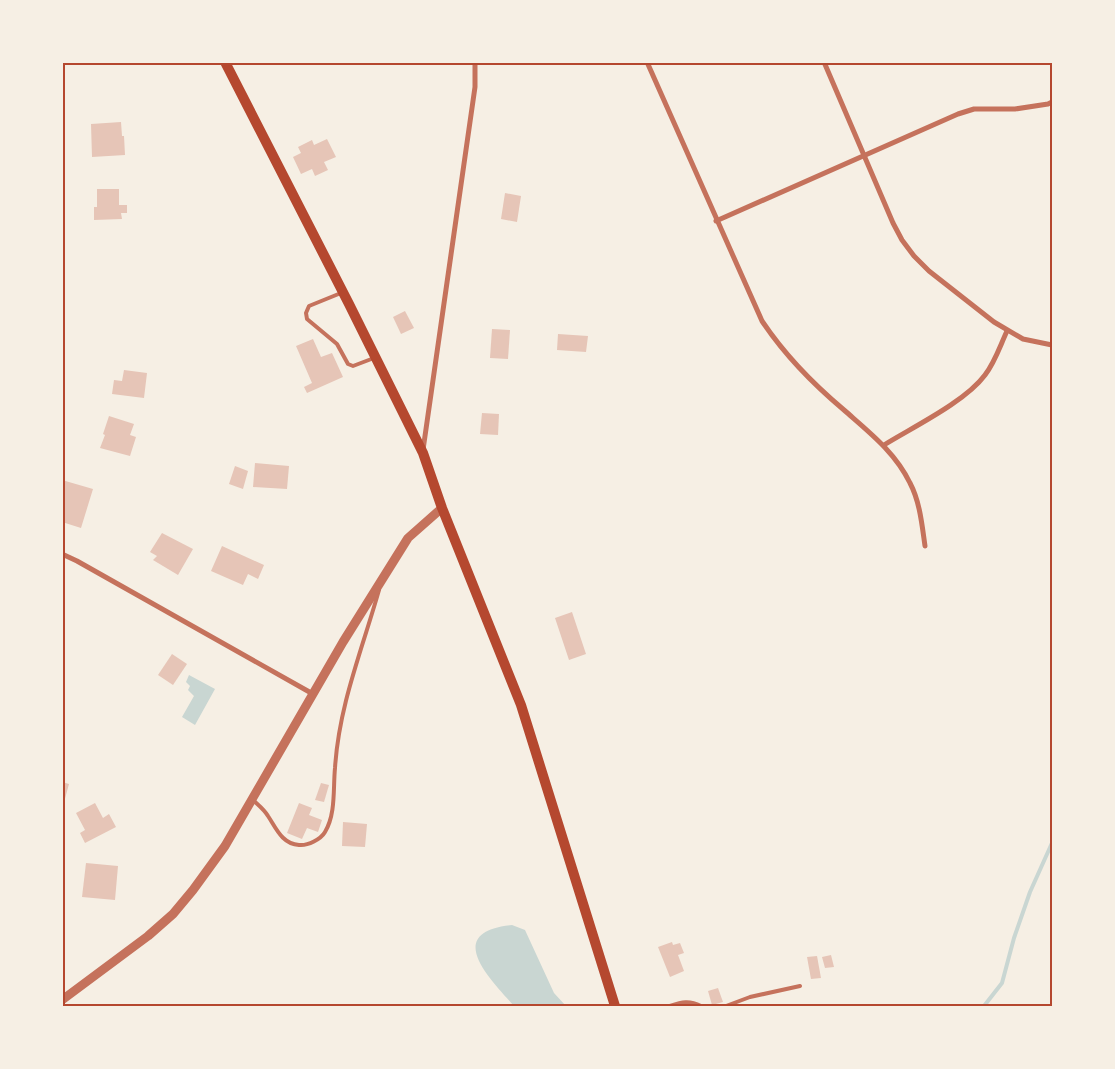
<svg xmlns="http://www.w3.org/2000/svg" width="1115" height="1069" font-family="'Space Grotesk',sans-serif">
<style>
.water{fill:#c9d6d2}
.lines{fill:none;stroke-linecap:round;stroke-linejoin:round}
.stream{stroke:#c9d6d2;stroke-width:4}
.building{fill:#e6c5b7}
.service{stroke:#c5725c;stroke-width:4}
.minor{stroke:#c5725c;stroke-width:5}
.tertiary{stroke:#c5725c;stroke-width:9}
.secondary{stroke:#b5482f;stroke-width:10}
.neatline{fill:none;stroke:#b5482f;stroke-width:2}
</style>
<rect width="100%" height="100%" fill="#f6efe4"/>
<g class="water">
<polygon points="189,675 215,689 195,725 182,717 194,696 188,690 190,686 186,682"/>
<path d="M512,925l13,5 29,63 12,13h-52c-24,-27 -72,-74 -2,-81z"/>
</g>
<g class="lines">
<polyline class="stream" points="984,1006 1002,983 1014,938 1030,892 1052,843"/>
</g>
<g class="building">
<polygon points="121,122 122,136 124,136 125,155 92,157 91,124"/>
<polygon points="327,139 336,157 324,162 328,170 315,176 312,169 301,174 293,157 301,153 298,147 312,140 314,145"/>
<polygon points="97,189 119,189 119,205 127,205 127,213 121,213 122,219 94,220 94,207 97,207"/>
<polygon points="505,193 521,196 517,222 501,219"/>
<polygon points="405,311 414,328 401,334 393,317"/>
<polygon points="492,329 510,330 508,359 490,358"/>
<polygon points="558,334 588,336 586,352 557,350"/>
<polygon points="313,339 321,357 332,353 343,377 307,393 304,387 312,383 296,346"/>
<polygon points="124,370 147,373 144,398 112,394 114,380 122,381"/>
<polygon points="482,413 499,414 498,435 480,434"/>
<polygon points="109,416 134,424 130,435 136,437 130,456 100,448 105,435 103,434"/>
<polygon points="255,463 289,466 287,489 253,487"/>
<polygon points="235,466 248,471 243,489 229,484"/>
<polygon points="62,480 93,489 81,528 62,522 65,510 62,509"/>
<polygon points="162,533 193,549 178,575 153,560 157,556 150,552"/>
<polygon points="222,546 264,565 258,579 248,574 243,585 211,571"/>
<polygon points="572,612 586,654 569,660 555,618"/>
<polygon points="172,654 187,664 173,685 158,675"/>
<polygon points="62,782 69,784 63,806 62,806"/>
<polygon points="321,783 329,785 324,802 315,800"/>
<polygon points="95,803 103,818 109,814 116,827 85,843 80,833 85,830 76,813"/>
<polygon points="299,803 312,808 309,815 322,820 318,832 307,828 302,839 287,833"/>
<polygon points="343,822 367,824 365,847 342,846"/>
<polygon points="86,863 118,866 115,900 82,897"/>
<polygon points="672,942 673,945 680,943 684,953 678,955 684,971 670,977 658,947"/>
<polygon points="831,955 834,967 825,968 822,957"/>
<polygon points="817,956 821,978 811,979 807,957"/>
<polygon points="718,988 723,1002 712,1005 708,991"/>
</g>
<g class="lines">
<g class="service">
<polyline points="341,293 309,306 306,313 307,319 337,344 348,364 353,366 374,358"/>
<path d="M252,799c5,5 12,10 16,17 8,12 14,28 31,29 9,1 22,-6 26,-13 11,-18 8,-44 10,-64 4,-63 27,-118 44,-178"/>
<path d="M670,1006c12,-4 19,-6 31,0"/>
<polyline points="726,1006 750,997 800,986"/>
</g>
<g class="minor">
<path d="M647,62l115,259c22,33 51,63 82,89 25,22 51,42 66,73 10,19 12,42 15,63"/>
<polyline points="824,62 893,223 902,240 914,256 929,271 994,322 1023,339 1052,345"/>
<polyline points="716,221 958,114 974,109 1015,109 1048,104 1052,102"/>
<path d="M884,445c29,-18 81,-43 101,-70 10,-13 15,-29 22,-44"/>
<polyline points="423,450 475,87 475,62"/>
<polyline points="62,554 77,561 313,694"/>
</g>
<polyline class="tertiary" points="62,1000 148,936 173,914 193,890 225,846 343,642 408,538 442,508"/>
<polyline class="secondary" points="225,62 349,304 423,453 442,508 521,705 615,1006"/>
</g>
<rect width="1115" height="1069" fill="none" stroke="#f6efe4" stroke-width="128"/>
<rect x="64" y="64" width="987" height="941" class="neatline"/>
</svg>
